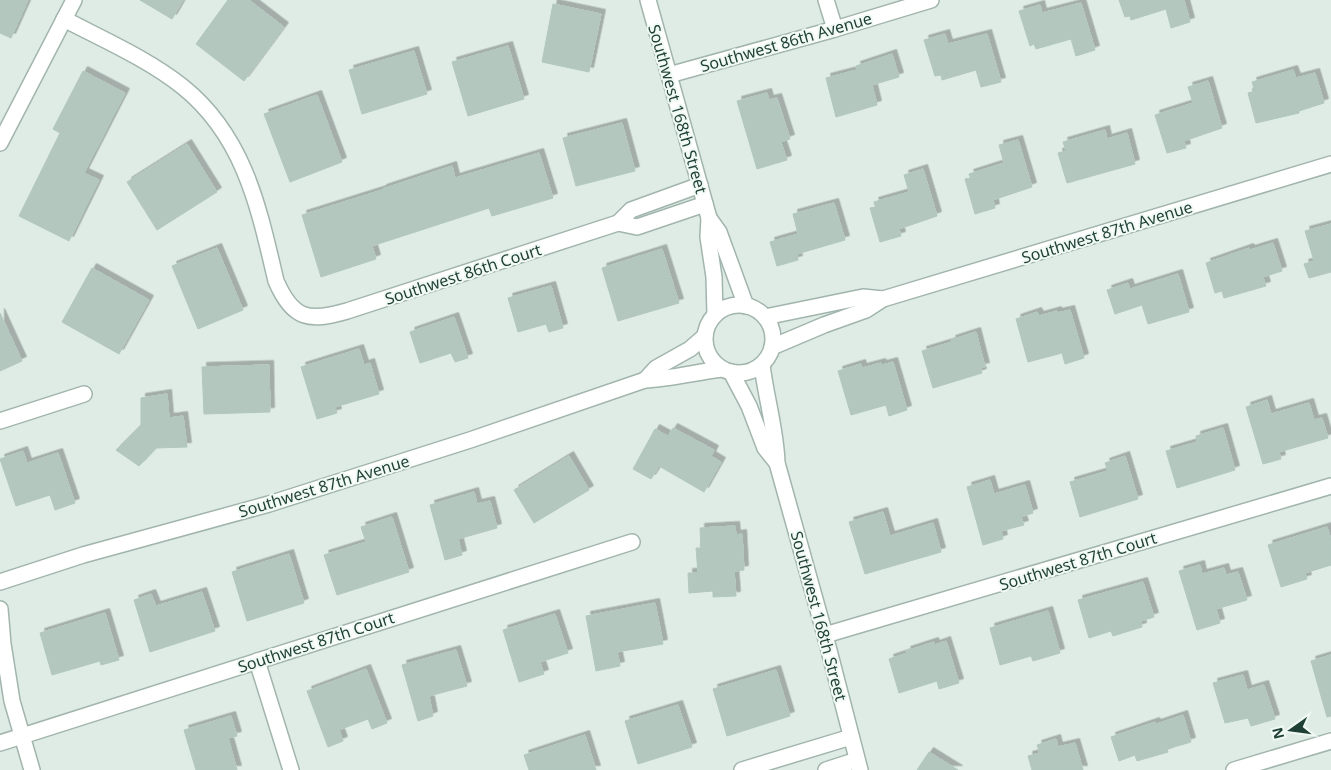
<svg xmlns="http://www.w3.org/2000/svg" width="1331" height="770" font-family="'Noto Sans',sans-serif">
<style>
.building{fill:#b4c7bf;stroke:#b1c7bd;filter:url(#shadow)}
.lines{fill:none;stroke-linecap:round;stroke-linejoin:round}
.minor-casing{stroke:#a1b5ad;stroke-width:18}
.tertiary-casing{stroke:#a1b5ad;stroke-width:18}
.minor{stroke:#fff;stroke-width:15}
.tertiary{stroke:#fff;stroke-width:15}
.labels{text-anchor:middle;stroke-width:4;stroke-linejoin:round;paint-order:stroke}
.street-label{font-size:16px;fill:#1e3f35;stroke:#f0f9f4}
</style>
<defs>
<filter id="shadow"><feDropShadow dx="4.5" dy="-4.5" stdDeviation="0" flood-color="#0004"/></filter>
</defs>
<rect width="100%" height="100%" fill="#dfece6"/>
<g class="building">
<polygon points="0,0 28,0 11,38 0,33"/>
<polygon points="140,0 183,0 172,19"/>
<polygon points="228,0 249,0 284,27 244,81 196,44"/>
<polygon points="1119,0 1184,0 1190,22 1171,28 1166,9 1131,20 1130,16 1125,17"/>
<polygon points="1081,3 1095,50 1076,56 1071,39 1036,49 1034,44 1030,46 1019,11 1040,5 1042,13"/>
<polygon points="553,4 601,14 589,72 542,62"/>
<polygon points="945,34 948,44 987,34 1001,82 981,87 976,70 942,80 941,75 935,76 924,40"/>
<polygon points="508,46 524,99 468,116 452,62"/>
<polygon points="414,51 427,94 362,114 349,70"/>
<polygon points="892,54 899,77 872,85 877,105 836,117 826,78 857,70 856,66"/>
<polygon points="1293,70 1296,78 1315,73 1324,103 1299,111 1299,113 1256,123 1248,93 1255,91 1252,82"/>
<polygon points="83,71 125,93 84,173 99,180 69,241 19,216 60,133 53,129"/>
<polygon points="1208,81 1222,128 1184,141 1186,148 1167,153 1155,115 1193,103 1188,87"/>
<polygon points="767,93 769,100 777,98 790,139 781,142 787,160 757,169 737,101"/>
<polygon points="317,95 342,162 290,182 264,114"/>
<polygon points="622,123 635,171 576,186 563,138"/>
<polygon points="1105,130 1107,139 1127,133 1135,164 1067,183 1058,153 1066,151 1063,142"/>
<polygon points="1018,140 1032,187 993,200 995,208 975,214 965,179 971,178 969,174 1004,163 999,145"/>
<polygon points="187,144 217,192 157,230 127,182"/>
<polygon points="539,153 553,198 492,216 489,208 372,246 376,259 321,277 302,215 382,190 382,189 452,166 455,178"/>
<polygon points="923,169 937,216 899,229 901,236 880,242 870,208 876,207 874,202 909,192 904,175"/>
<polygon points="834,203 845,240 797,254 798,260 777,266 770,242 798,234 793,214"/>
<polygon points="1331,224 1331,272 1309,278 1304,264 1314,261 1305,231"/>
<polygon points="1273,243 1282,271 1263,277 1266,286 1224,298 1222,291 1215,293 1206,263 1249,248 1250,250"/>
<polygon points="217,248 243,310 198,329 172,266"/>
<polygon points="662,249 679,303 618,321 602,268"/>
<polygon points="92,268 149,300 119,354 62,322"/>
<polygon points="1178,274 1189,312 1148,324 1142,305 1115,314 1107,290 1128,283 1130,289"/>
<polygon points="551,286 563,328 549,332 546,324 518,332 508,298"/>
<polygon points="1070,310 1084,358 1065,364 1062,353 1028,362 1016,319 1037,312 1039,316 1057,311 1057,313"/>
<polygon points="0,313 22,361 0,371"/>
<polygon points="454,317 468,358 455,362 451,353 420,363 410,332"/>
<polygon points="976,332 985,367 980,368 982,373 933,388 922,351 952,342 951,340"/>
<polygon points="359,349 364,365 370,363 379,394 335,407 337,413 317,419 301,367"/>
<polygon points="893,362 907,410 889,416 886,405 851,415 838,371 861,364 862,368 881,363 882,365"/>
<polygon points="269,365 270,412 204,414 202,367"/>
<polygon points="167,394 169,418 183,416 187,447 156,448 139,466 116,450 141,425 141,398"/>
<polygon points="1267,400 1271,414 1309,403 1314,420 1322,418 1328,438 1279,452 1281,459 1263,464 1246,407"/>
<polygon points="673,428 714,450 711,456 721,462 704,492 659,466 651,479 633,469 655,429 668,436"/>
<polygon points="1223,428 1235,470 1177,488 1166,451 1197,442 1196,436"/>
<polygon points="23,451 27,463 58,453 75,503 55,510 50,495 16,506 0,459"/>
<polygon points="569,456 589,490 534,523 514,490"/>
<polygon points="1125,456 1138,499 1080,517 1070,482 1108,471 1105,463"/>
<polygon points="990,480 994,494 1025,485 1033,513 1021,517 1024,525 1001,531 1003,539 983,545 967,487"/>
<polygon points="474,492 477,504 490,501 497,528 458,539 462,555 445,560 430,505"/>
<polygon points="883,512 890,536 933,523 941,552 865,574 849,522"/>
<polygon points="392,517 409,572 337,595 324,555 366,542 361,527"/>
<polygon points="735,526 736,535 742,534 744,570 734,571 736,596 713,597 713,591 689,593 688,573 698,573 696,548 701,548 700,528"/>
<polygon points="1327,527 1331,540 1331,565 1305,573 1307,579 1281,587 1268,545"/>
<polygon points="289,554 304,603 247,621 232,572"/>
<polygon points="1200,565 1202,574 1224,568 1226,575 1238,572 1247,600 1216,609 1220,623 1197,630 1179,571"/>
<polygon points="1143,582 1154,617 1141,621 1142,627 1113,636 1111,631 1089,638 1078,600"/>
<polygon points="202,592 215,631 150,652 134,600 151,594 156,606"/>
<polygon points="655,603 663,644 617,652 620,666 596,671 586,616"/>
<polygon points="1048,611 1060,653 1033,661 1031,656 1000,665 990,628"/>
<polygon points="105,613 119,660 101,665 100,661 52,675 40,633"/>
<polygon points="555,614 568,653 540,662 544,674 519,682 503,630"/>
<polygon points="946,641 959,683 939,689 937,681 899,693 889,659 907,653 906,651 934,642 935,645"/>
<polygon points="456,650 467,686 429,696 433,716 418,721 402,665"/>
<polygon points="1331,655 1331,716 1327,717 1311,661"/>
<polygon points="366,669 387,723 372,729 368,719 339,730 343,741 328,747 307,691"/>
<polygon points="776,670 790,716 727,736 713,689"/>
<polygon points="1243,675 1247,690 1264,685 1275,719 1251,726 1248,718 1225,723 1213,683"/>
<polygon points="678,705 692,747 638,764 625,721"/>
<polygon points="1183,715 1191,742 1167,749 1168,752 1137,761 1135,755 1119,761 1111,737 1155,722 1156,724"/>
<polygon points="231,716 237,736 228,738 237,770 196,770 184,730"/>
<polygon points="585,735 596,770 529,770 524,755"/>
<polygon points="1056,739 1058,747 1075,743 1083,770 1032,770 1028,756 1040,753 1037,745"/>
<polygon points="929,752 958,770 917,770"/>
</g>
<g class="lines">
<defs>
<g id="minor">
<polyline points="826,0 835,29"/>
<path d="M64,19c40,21 84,40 119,68 62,50 76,122 93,194 17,39 33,41 71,30l271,-88 13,-13 69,-25"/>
<polyline points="669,75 835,29 931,0"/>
<polyline points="0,143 74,0"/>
<polyline points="618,223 637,227 705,204"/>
<polyline points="645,380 656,368 690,349 705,336"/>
<polyline points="0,421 84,394"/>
<path d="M0,582l83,-27 186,-51 201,-64 175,-60c26,-1 51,-8 77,-11"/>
<polyline points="0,609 3,644 12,701 32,770"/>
<polyline points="825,635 1331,486"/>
<polyline points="257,661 291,770"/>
<polyline points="0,743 632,542"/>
<polyline points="742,770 851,737"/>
<polyline points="826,770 857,760"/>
<polyline points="1234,770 1331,741"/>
</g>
<g id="tertiary">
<polyline points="648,0 709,218 708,237 714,277 715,315"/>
<polyline points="709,218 719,232 746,306"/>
<circle cx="739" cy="339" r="34"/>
<polyline points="765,317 863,297 883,299"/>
<polyline points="772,347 824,325 866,310 883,299 1331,164"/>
<path d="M762,365c4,33 14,65 15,98l48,172 35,135"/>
<polyline points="731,372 749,406 765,448 777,463"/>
</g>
</defs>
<use href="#minor" class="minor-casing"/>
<use href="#tertiary" class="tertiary-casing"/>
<use href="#minor" class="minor"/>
<use href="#tertiary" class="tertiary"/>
</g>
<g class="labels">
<g class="street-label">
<text transform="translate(786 42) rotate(-16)" y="6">Southwest 86th Avenue</text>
<text transform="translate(678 109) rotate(74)" y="6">Southwest 168th Street</text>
<text transform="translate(1107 232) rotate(-17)" y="6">Southwest 87th Avenue</text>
<text transform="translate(463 274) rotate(-18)" y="6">Southwest 86th Court</text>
<text transform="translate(324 486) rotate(-17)" y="6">Southwest 87th Avenue</text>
<text transform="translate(1078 561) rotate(-17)" y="6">Southwest 87th Court</text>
<text transform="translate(819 616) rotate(75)" y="6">Southwest 168th Street</text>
<text transform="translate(316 642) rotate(-18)" y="6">Southwest 87th Court</text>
</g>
</g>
<g transform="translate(1291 730) rotate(256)" stroke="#f0f9f4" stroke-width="4" paint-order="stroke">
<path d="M0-4L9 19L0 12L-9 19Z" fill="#1e3f35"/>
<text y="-8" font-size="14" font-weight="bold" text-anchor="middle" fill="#1e3f35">N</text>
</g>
</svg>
